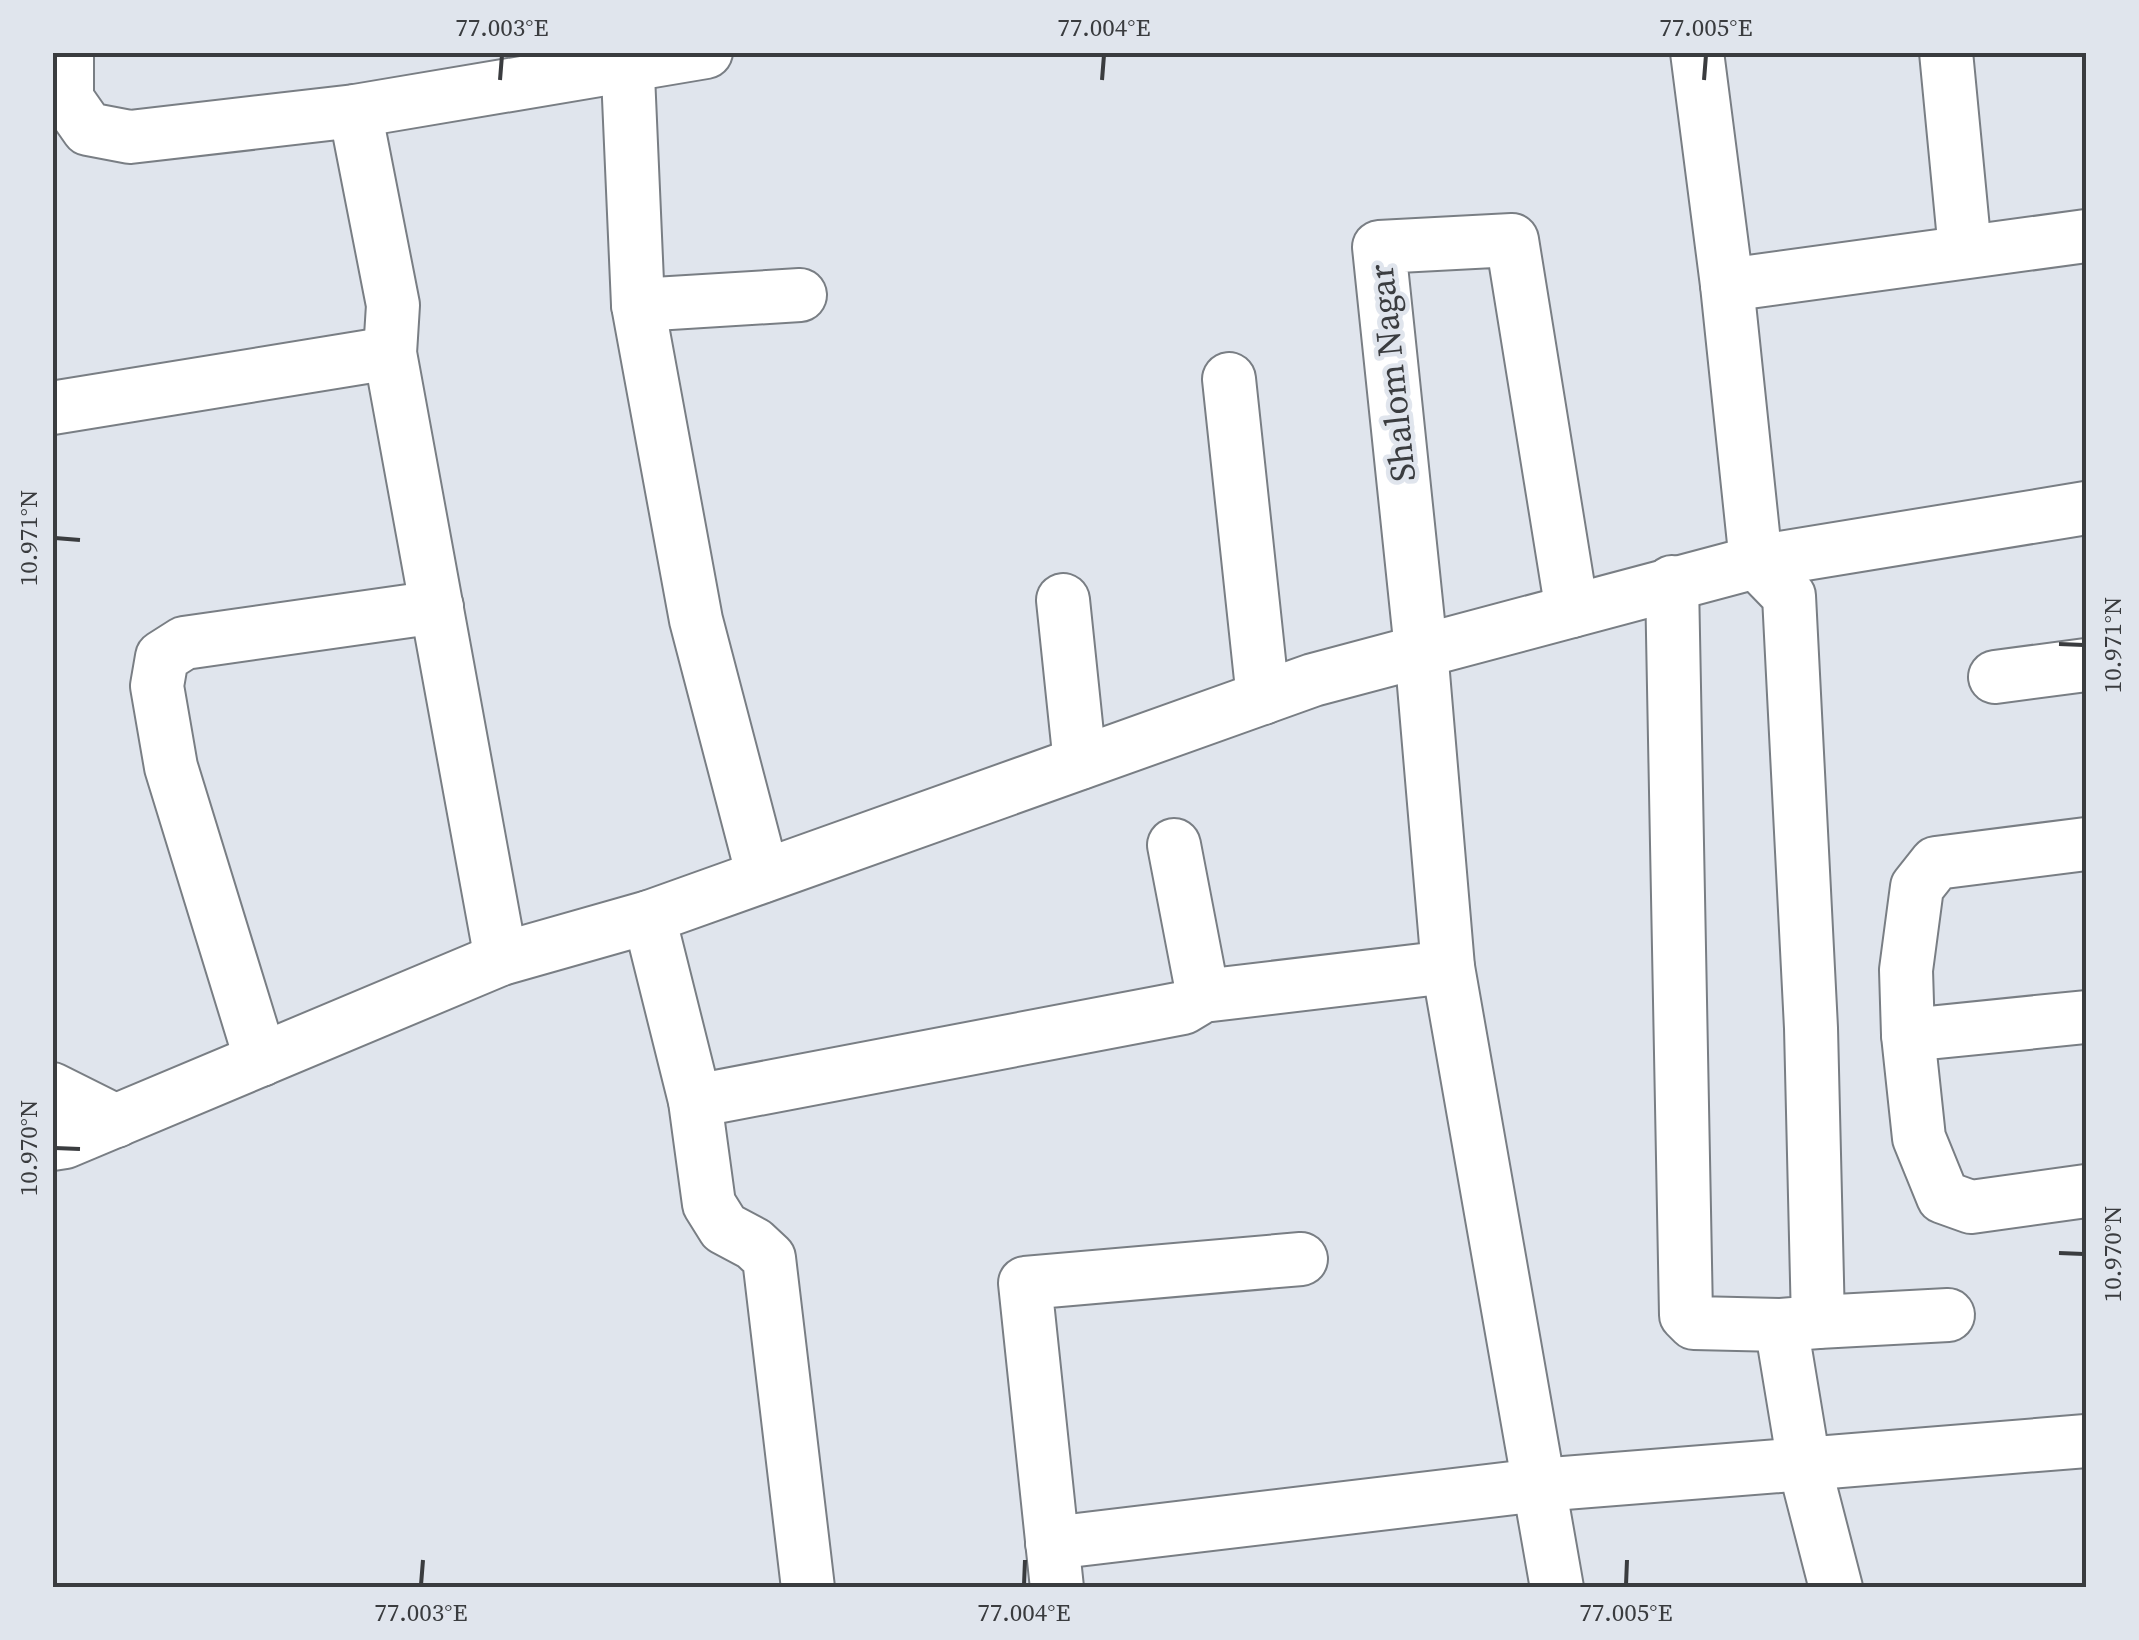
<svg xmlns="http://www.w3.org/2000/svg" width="2139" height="1640" font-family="'Source Serif 4',serif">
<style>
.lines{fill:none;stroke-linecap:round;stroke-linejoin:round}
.minor-casing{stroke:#797e84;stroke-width:56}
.minor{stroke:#fff;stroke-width:52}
.ticks{fill:none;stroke:#3a3c3f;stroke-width:4}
.labels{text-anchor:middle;stroke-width:9;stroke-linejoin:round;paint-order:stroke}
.street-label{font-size:35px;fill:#3a3c3f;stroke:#e0e5ed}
.neatline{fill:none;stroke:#3a3c3f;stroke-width:4}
.ticks-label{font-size:25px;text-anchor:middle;fill:#3a3c3f}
</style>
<rect width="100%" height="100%" fill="#e0e5ed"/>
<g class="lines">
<defs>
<g id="minor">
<polyline points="67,52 67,99 88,129 130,137 355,111 706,52"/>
<polyline points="627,52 638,305 696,620 763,876"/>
<polyline points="1946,52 1965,250"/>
<polyline points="355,111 393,305 390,353 501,959"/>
<polyline points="1727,285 2086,236"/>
<polyline points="638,305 800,295"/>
<polyline points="1229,379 1263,698"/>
<polyline points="52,408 390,353"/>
<polyline points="1756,562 1789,596 1811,1028 1818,1322 1781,1325 1804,1464 2086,1441"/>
<polyline points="1756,562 2086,508"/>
<polyline points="1672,582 1686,1315 1694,1323 1781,1325"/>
<polyline points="1063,600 1080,763"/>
<polyline points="1995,677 2086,665"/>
<polyline points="2086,844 1936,863 1917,887 1906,970 1908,1035 1919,1138 1943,1197 1971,1207 2086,1191"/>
<polyline points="1174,845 1203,996"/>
<polyline points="1908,1035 2086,1017"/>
<polyline points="261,1060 171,767 157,686 162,657 184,643 437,607"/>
<polyline points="52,1089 116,1121"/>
<polyline points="695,1101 1183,1008 1203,996 1448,967"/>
<polyline points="52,1144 65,1142 501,959 649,917"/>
<polyline points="1818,1322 1948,1315"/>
<polyline points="1052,1543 1539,1485 1804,1464 1836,1588"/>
<polyline points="808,1588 769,1258 754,1244 724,1228 709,1204 695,1101 649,917 1313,680 1756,562 1727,285 1697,52"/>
<polyline points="1057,1588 1025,1283 1301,1259"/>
<polyline points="1557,1588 1448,967 1421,650 1379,247 1512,240 1572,611"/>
</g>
</defs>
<use href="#minor" class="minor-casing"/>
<use href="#minor" class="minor"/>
</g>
<path class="ticks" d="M500,80l2,-25M1102,80l2,-25M1704,80l2,-25M55,538l25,2M2059,644l25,1M55,1148l25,1M2059,1253l25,1M421,1585l2,-25M1024,1585l1,-25M1626,1585l1,-25"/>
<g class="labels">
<g class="street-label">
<text transform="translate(1392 373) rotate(-96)" y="12">Shalom Nagar</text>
</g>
</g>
<rect width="2139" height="1640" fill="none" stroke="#e0e5ed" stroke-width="110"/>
<rect x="55" y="55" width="2029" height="1530" class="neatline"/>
<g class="ticks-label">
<text x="502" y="36">77.003°E</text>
<text x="1104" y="36">77.004°E</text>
<text x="1706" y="36">77.005°E</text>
<text transform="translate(28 538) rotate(-90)" y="9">10.971°N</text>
<text transform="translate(2112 645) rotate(-90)" y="9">10.971°N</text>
<text transform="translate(28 1148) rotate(-90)" y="9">10.970°N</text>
<text transform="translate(2112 1254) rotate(-90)" y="9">10.970°N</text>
<text x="421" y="1621">77.003°E</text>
<text x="1024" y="1621">77.004°E</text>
<text x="1626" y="1621">77.005°E</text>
</g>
</svg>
